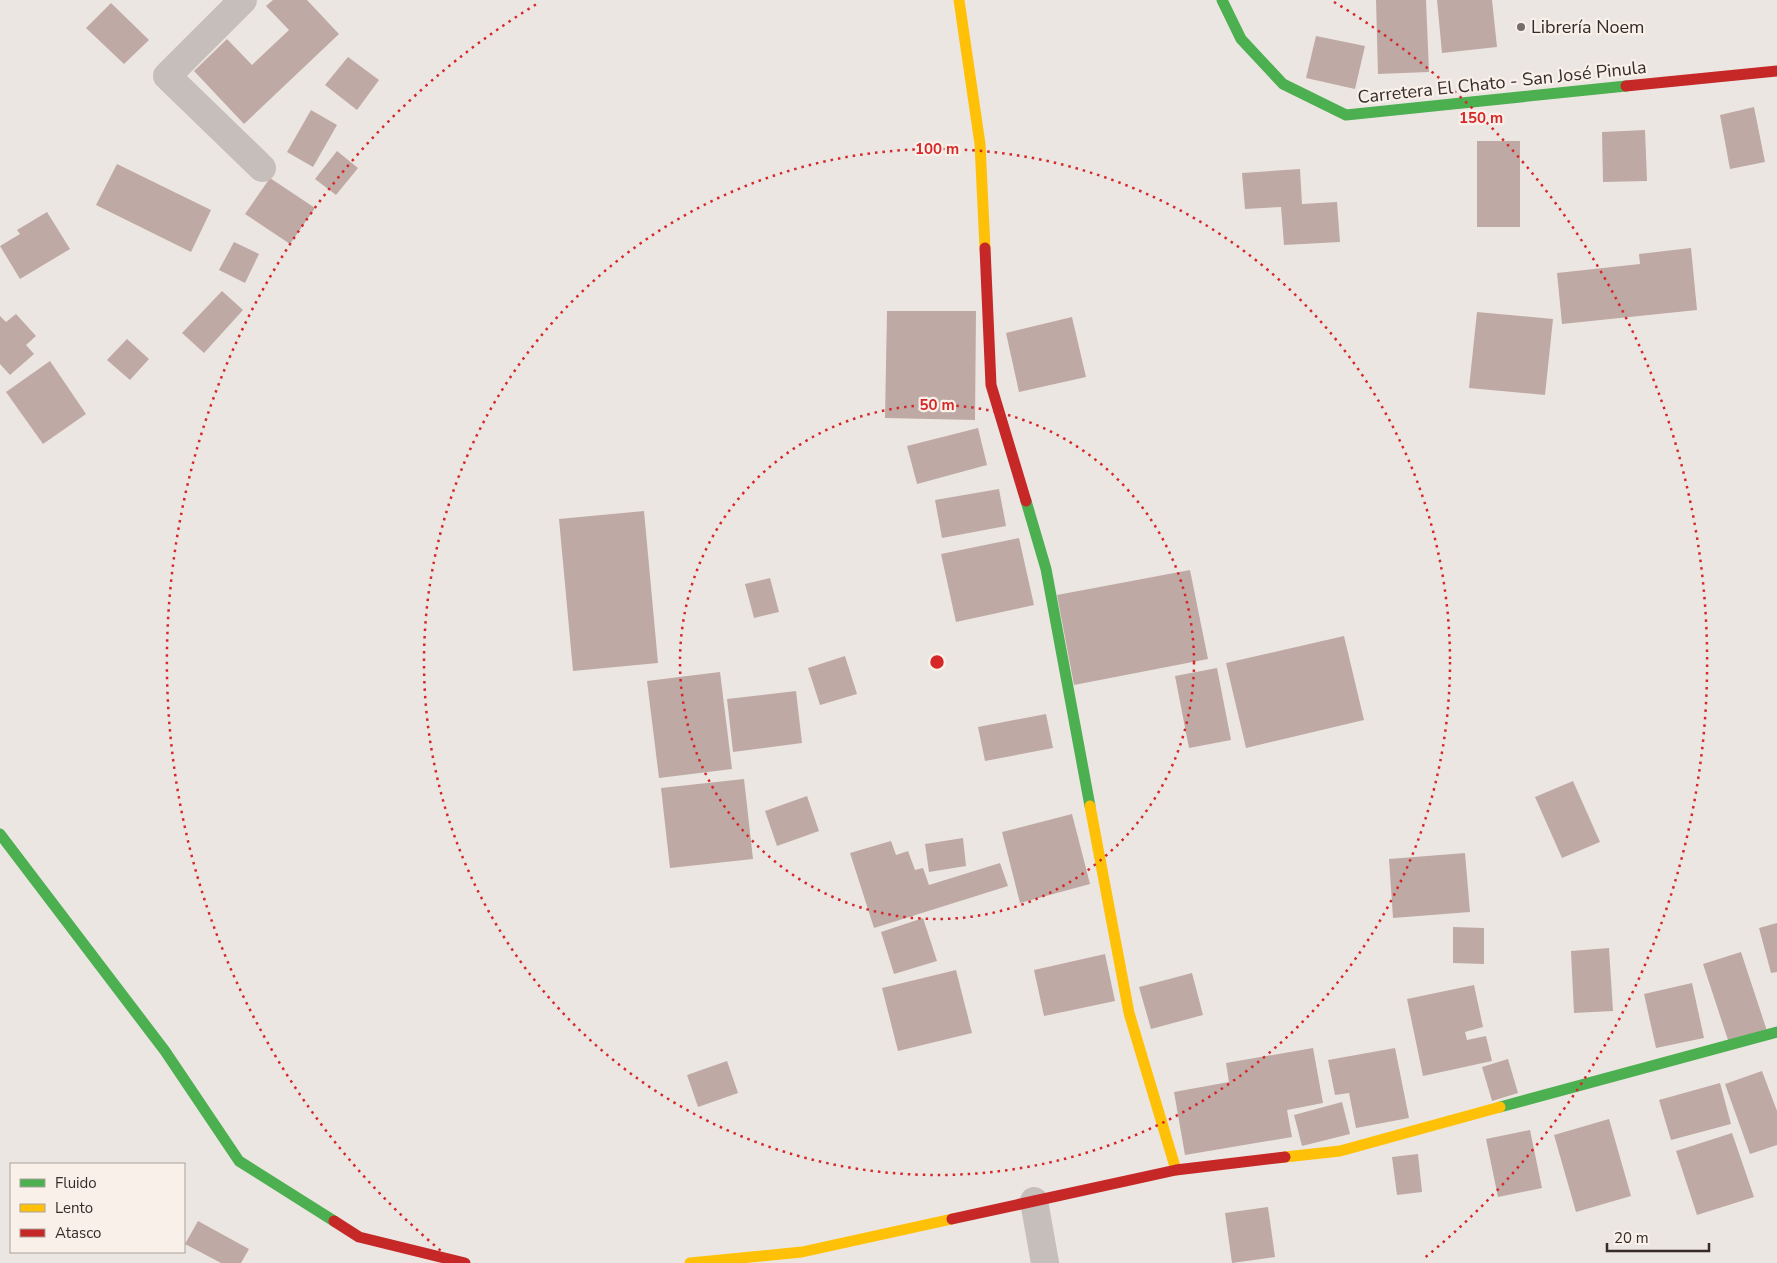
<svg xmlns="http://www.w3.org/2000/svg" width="1777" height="1263" font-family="'Nunito Sans',sans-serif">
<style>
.building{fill:#bfa9a4}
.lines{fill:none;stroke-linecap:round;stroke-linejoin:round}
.street{stroke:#c5beba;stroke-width:28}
.fast{stroke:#4caf50;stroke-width:11}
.slow{stroke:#ffc107;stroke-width:11}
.jam{stroke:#c62828;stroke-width:11}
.ring{fill:none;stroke:#d62828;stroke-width:2.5;stroke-dasharray:2.5 5}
.poi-dot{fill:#766c6a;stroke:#f8f0e9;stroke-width:2}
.labels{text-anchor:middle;stroke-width:4.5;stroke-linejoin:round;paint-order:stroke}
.poi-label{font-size:18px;fill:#362b29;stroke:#f8f0e9;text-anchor:start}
.street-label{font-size:18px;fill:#362b29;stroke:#f8f0e9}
.centre{fill:#d62828;stroke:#f8f0e9;stroke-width:2.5}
.ring-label{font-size:15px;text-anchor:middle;font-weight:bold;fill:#d62828;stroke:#f8f0e9;stroke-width:4.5;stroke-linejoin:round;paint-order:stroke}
</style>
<rect width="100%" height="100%" fill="#ece6e2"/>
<g class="building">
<polygon points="273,0 307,0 339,34 244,124 194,71 227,39 252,65 289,30 266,6"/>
<polygon points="1376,0 1426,0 1429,72 1378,74"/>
<polygon points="1437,0 1492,0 1497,47 1442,53"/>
<polygon points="111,3 149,40 124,64 86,28"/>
<polygon points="1316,36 1365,46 1355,89 1306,78"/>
<polygon points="348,57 379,80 357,110 325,85"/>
<polygon points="1754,107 1765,162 1730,169 1720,115"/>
<polygon points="311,110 337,125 313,167 287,152"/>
<polygon points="1645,130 1647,181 1603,182 1602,132"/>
<rect x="1477" y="141" width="43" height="86"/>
<polygon points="337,151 358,168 336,195 315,179"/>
<polygon points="117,164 211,210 191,252 96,205"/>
<polygon points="1300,169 1302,204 1337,202 1340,242 1284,245 1281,207 1245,209 1242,173"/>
<polygon points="270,178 315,208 290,244 245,214"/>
<polygon points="47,212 70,249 20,279 0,246 20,234 17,230"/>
<polygon points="234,242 259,254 245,283 219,270"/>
<polygon points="1691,248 1697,310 1562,324 1557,273 1640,264 1639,254"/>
<polygon points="222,291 243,310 204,353 182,333"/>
<polygon points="887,311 976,311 975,420 885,418"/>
<polygon points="1477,312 1553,319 1545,395 1469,388"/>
<polygon points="16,314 36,336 26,345 34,354 10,375 0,364 0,316 6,322"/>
<polygon points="1072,317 1086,377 1019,392 1006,333"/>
<polygon points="127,339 149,359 130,380 107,360"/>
<polygon points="50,361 86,414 43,444 6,392"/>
<polygon points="978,428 987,465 917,484 907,446"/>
<polygon points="999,489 1006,526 942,538 935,500"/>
<polygon points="644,511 658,663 573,671 559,519"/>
<polygon points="1019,538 1034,605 956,622 941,554"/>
<polygon points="1190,570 1208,659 1074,685 1057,595"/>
<polygon points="770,578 779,612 754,618 745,584"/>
<polygon points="1344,636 1364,720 1246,748 1226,663"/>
<polygon points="845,656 857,694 820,705 808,668"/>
<polygon points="1217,668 1231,740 1189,748 1175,676"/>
<polygon points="720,672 732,769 659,778 647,681"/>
<polygon points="796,691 802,743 733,752 727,699"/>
<polygon points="1046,714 1053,748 985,761 978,727"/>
<polygon points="744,779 753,859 670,868 661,788"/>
<polygon points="1573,781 1600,842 1562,858 1535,797"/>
<polygon points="807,796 819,831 777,846 765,811"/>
<polygon points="1072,814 1090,884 1020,903 1002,832"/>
<polygon points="963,838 966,866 929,872 925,844"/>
<polygon points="891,841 896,855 908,851 915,870 923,868 929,885 1000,863 1008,886 874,928 850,853"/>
<polygon points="1465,853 1470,912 1393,918 1389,859"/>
<polygon points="923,918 937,961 894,974 881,932"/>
<polygon points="1777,923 1777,972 1771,973 1759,928"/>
<polygon points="1453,927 1484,928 1484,964 1453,963"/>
<polygon points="1609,948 1613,1011 1574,1013 1571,951"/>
<polygon points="1741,952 1767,1031 1729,1043 1703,964"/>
<polygon points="1105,954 1115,1001 1044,1016 1034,970"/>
<polygon points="956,970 972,1033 898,1051 882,988"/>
<polygon points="1192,973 1203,1015 1151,1029 1139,987"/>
<polygon points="1692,983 1704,1038 1656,1048 1644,994"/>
<polygon points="1474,985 1483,1027 1465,1032 1467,1040 1486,1036 1492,1061 1423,1076 1407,999"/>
<polygon points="1313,1048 1323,1103 1287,1110 1292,1137 1185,1155 1174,1092 1229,1082 1226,1063"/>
<polygon points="1395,1048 1409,1118 1356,1128 1349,1093 1335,1095 1328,1060"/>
<polygon points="1508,1059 1518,1093 1492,1101 1482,1067"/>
<polygon points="727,1061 738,1093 698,1107 687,1075"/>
<polygon points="1762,1071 1777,1111 1777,1145 1750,1154 1725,1084"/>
<polygon points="1720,1083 1731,1124 1671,1140 1659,1100"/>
<polygon points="1342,1102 1350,1134 1302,1146 1294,1115"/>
<polygon points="1609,1119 1631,1196 1576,1212 1554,1135"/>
<polygon points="1530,1130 1542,1188 1498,1197 1486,1139"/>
<polygon points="1732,1133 1754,1197 1697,1215 1676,1151"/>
<polygon points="1418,1154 1422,1192 1397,1195 1392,1157"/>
<polygon points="1268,1207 1275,1257 1232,1263 1225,1213"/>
<polygon points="198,1221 249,1249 241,1263 221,1263 185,1244"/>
</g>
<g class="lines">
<g class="street">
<polyline points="243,0 167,76 262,168"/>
<polyline points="1034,1201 1045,1263"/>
</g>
<g class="fast">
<polyline points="1222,0 1241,39 1283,84 1346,115 1626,86"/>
<polyline points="1026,501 1046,569 1090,806"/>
<polyline points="0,834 165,1051 239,1161 334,1221"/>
<polyline points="1500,1107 1777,1032"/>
</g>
<g class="slow">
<polyline points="959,0 980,144 985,248"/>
<polyline points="1090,806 1129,1013 1176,1170"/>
<polyline points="1285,1157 1340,1151 1500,1107"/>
<polyline points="690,1263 802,1252 952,1219"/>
</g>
<g class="jam">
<polyline points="1626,86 1777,71"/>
<polyline points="985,248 991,385 1026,501"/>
<polyline points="952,1219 1176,1170 1285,1157"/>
<polyline points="334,1221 359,1237 465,1263"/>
</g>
</g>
<g class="ring">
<circle cx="937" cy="662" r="257"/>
<circle cx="937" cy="662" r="513"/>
<path d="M452 1260A770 770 0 0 1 540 2M1334 2A770 770 0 0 1 1422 1260"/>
</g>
<circle class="poi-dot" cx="1521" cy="27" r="5"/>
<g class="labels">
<g class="poi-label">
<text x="1531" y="33">Librería Noem</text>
</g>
<g class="street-label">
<text transform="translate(1502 82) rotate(-6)" y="6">Carretera El Chato - San José Pinula</text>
</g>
</g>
<circle cx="937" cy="662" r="8" class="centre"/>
<g class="ring-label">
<text x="1481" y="123">150 m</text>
<text x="937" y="154">100 m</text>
<text x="937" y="410">50 m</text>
</g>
<rect x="10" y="1163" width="175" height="90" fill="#f8f0e9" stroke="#aaa19c"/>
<rect x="20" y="1179" width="25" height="8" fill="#4caf50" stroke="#aaa19c"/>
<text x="55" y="1188" font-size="15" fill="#362b29">Fluido</text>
<rect x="20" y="1204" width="25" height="8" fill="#ffc107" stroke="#aaa19c"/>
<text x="55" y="1213" font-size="15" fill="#362b29">Lento</text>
<rect x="20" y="1229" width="25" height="8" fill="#c62828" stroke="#aaa19c"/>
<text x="55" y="1238" font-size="15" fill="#362b29">Atasco</text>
<path d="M1607 1243v8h102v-8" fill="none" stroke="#362b29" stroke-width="2.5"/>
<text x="1614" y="1243" font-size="15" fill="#362b29" stroke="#f8f0e9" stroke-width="4" paint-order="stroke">20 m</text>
</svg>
